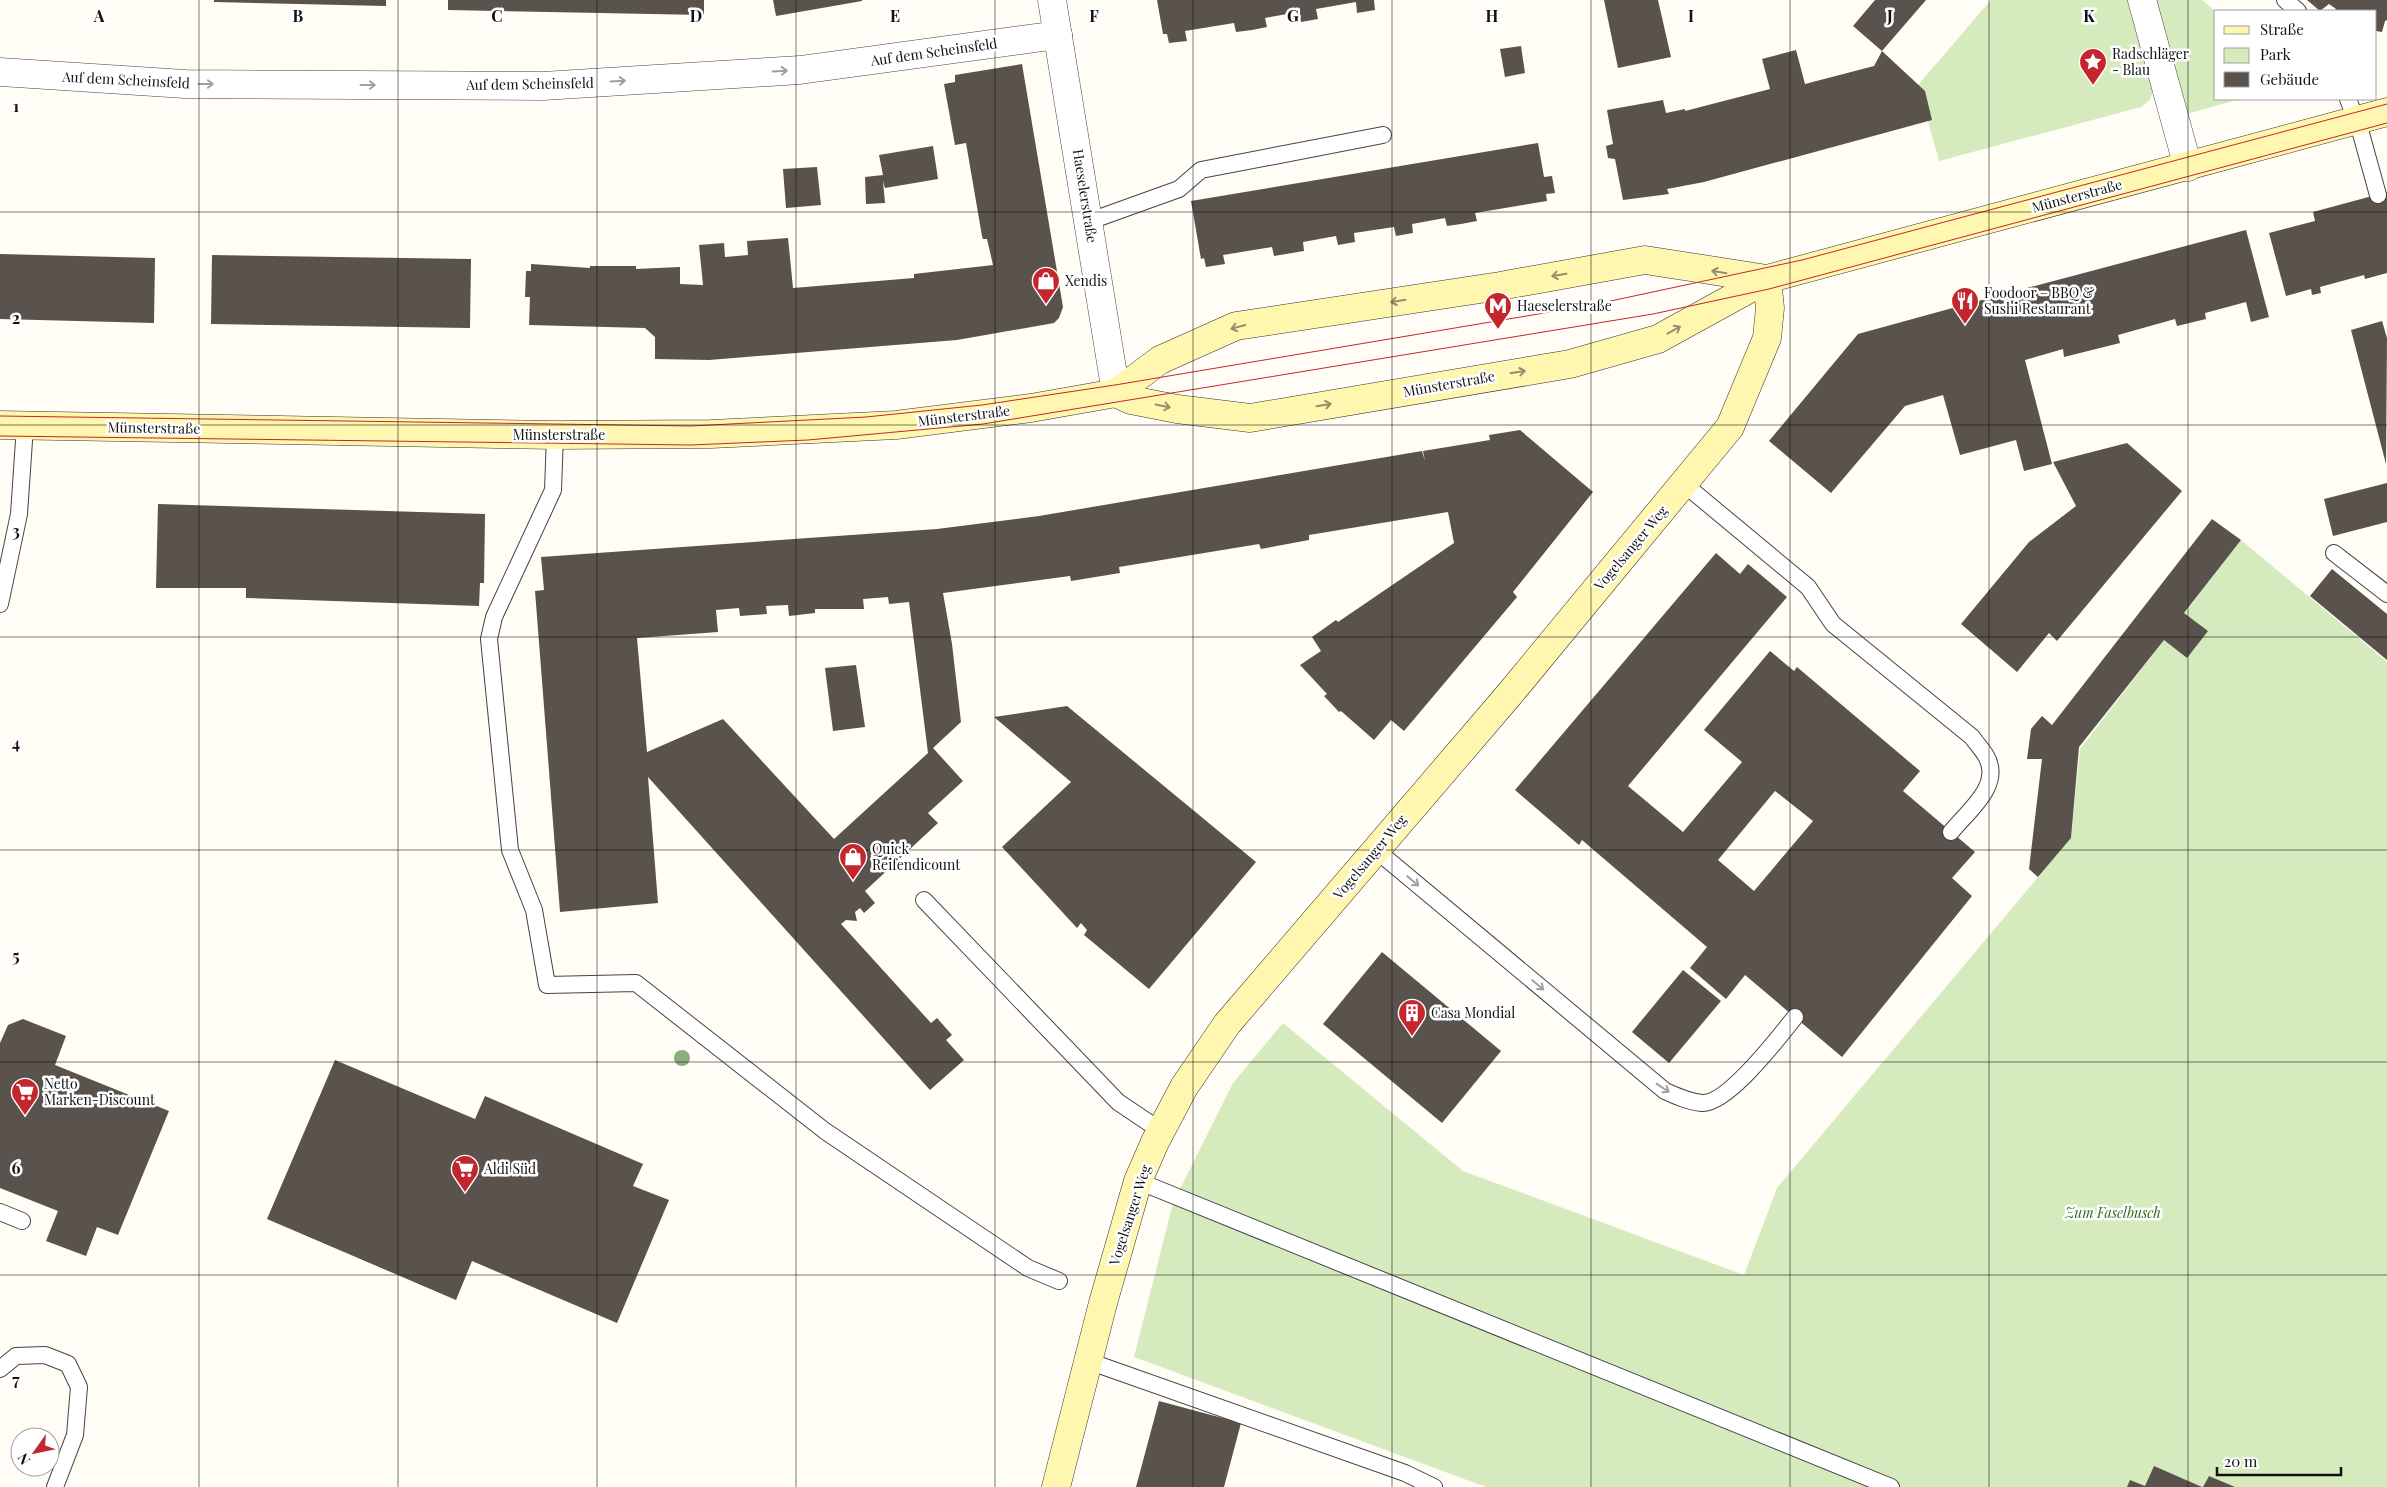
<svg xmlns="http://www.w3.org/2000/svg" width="2387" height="1487" font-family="'Playfair Display',serif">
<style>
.green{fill:#d5ebbd}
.building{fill:#5a524d;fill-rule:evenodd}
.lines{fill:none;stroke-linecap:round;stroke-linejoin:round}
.lane-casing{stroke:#444;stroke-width:18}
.street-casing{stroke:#444;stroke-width:29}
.secondary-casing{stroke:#333;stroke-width:29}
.lane{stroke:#fff;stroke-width:16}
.street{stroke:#fff;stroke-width:28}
.secondary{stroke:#fff6b0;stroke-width:28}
.tram{stroke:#c4262e;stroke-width:1}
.tree{fill:#8dad7f}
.oneway{stroke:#a0a0a0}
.oneway2{stroke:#948f68}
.grid{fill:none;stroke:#111;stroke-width:1;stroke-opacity:0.55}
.labels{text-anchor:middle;stroke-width:5;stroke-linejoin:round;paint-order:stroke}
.street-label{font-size:14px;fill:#111;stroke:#fff}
.poi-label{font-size:14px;fill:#111;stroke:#fff;text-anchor:start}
.park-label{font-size:14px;font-style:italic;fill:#2f6b1f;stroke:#fff}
.grid-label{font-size:16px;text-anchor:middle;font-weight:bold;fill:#111;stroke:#fff;stroke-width:5;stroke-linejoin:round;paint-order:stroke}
</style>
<rect width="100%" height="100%" fill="#fffdf5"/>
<g class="green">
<polygon points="1991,0 2130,0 2153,90 2150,100 2141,107 1939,161 1918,85"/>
<polygon points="2154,0 2202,0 2216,12 2216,99 2240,99 2187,114"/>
<polygon points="2241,540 2387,662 2387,1487 1486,1487 1134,1357 1173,1203 1233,1083 1283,1023 1463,1171 1744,1275 1777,1188 2071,838 2080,749"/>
</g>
<g class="building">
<polygon points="214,0 386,0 386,6 214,2"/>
<polygon points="448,0 704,0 704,15 448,10"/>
<polygon points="773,0 862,0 862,1 776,16"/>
<polygon points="1157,0 1374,0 1375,10 1357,13 1356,2 1316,9 1318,19 1301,22 1299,12 1265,18 1267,27 1252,30 1236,32 1234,23 1185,31 1187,41 1169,43 1167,34 1163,34"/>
<polygon points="1604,0 1658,0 1671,57 1618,68"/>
<polygon points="1875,0 1926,0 1882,51 1853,26"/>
<polygon points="2307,0 2387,0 2387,20 2385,21 2382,32 2376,31 2376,11 2335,11 2336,9 2329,4 2320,11"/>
<polygon points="1521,46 1525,73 1505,77 1500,49"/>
<polygon points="1796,50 1805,84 1874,66 1882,51 1925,91 1932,120 1704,182 1667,189 1669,194 1623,200 1615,159 1608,158 1606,146 1613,144 1607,110 1663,100 1666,113 1685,109 1685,111 1770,89 1762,59"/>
<polygon points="1022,64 1063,307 1059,318 1054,323 957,340 709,360 655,359 655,337 645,328 529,325 530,297 525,297 526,271 531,271 531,264 590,268 590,266 636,266 636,269 680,267 680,284 703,285 699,245 724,243 725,257 748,255 747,241 788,238 793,288 914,278 914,274 993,265 987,239 983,239 982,236 966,143 955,145 944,84 955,82 955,75"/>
<polygon points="1538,143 1544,177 1552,176 1555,193 1546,194 1547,201 1475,213 1477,221 1461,224 1447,226 1445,218 1412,224 1413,233 1396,236 1394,227 1354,233 1355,242 1338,245 1336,236 1303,242 1304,251 1274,256 1272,247 1223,255 1225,264 1206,267 1204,258 1201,259 1191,201"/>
<polygon points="933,146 938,179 885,188 883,181 885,203 866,204 865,177 883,175 879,155"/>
<polygon points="817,167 821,205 786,208 783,169"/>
<polygon points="2387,192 2387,273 2365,279 2364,275 2320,287 2321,293 2312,295 2311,289 2286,296 2269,233 2315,221 2313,212"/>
<polygon points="2246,230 2269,317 2251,322 2246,302 2205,313 2206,319 2177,326 2175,319 2118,335 2120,343 2064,357 2063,349 2025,360 2052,464 2024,471 2016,440 1960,455 1943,395 1905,406 1831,493 1769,441 1858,334 2007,293 2010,302 2008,293"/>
<polygon points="0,254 155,258 154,323 0,319"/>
<polygon points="212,255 471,259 470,328 211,324"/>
<polygon points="2382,321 2387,338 2386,464 2351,330"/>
<path d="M1520,430l73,62 -80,100 4,5 -113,134 -13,-11 -17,20 -33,-29 -2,1 -15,-16 3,-2 -27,-29 21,-14 -9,-14 24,-17 2,2 116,-79 -6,-31 -139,23v5l-48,9 -2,-5 -140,23 1,6 -49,8 -1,-5 -127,17 9,51 9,78 -28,26 30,33 -35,32 10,10 -73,68 10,12 -11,10 -4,-5 -5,4 2,9 -11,-1 -5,4 90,99 6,-5 15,17 -6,5 18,20 -34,30 -282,-313 10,126 -98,9 -25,-321 9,-1 -3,-33 396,-28 102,-13 383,-65 3,10 -2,-10 67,-11 -1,-5zM888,597l1,7 20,-2 19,151 -94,86 -111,-120 -76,33 -10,-114 81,-6 -2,-22 23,-2 1,8 27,-2 -1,-8 22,-1 1,11 26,-3v-4h49l-1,-10z"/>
<polygon points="2127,443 2182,491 2057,641 2049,633 2017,672 1961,624 2029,542 2076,506 2053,462"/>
<polygon points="2387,483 2387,522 2333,536 2324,499"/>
<polygon points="158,504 485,514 484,583 480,583 479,606 246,598 246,588 156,588"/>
<polygon points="2212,519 2241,540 2184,613 2208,631 2187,658 2164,640 2079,747 2071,838 2038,877 2029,869 2042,759 2027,759 2031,729 2042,716 2052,725"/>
<path d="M1716,553l24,21 8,-10 39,33 -159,189 55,46 59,-70 -38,-32 66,-79 24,20 3,-4 123,104 -17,20 72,61 -23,26 20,18 -130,161 -97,-82 -19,24 -36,-31 17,-21 -125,-107 -3,5 -64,-55zM1775,791l38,30 -59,70 -36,-31z"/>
<polygon points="2332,569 2387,614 2387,660 2310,596"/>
<polygon points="856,665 865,727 833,731 825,668"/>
<polygon points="1067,706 1256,862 1149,989 1084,935 1087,930 1081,923 1077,928 1002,847 1071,782 994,717"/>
<polygon points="1382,952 1501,1051 1442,1123 1323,1024"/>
<polygon points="1683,970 1721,1001 1669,1063 1632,1032"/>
<polygon points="23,1019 66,1036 55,1065 169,1111 118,1235 97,1227 86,1256 46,1241 58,1211 0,1188 0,1043 8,1025"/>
<polygon points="335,1060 475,1119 485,1096 643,1164 633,1186 669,1200 617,1323 472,1261 456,1300 267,1219"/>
<polygon points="1159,1401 1241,1423 1224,1487 1136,1487"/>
<polygon points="2154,1466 2202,1487 2127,1487 2130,1480 2145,1486"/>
<polygon points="2209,1476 2235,1487 2203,1487"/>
</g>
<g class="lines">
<defs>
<g id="lane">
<polyline points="2285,0 2298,11"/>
<polyline points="2348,99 2360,130 2378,195"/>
<polyline points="1090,221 1179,189 1201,170 1383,135"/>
<polyline points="555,435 553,490 494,617 489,639 510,850 534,910 547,985 636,983 825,1131 1028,1268 1059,1281"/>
<path d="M1684,484l124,103 25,37 139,113c4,6 10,12 14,19 17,29 -18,55 -35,76"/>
<polyline points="2334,553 2387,594"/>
<polyline points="0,604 19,514 25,426"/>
<path d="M1376,850l289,241c11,5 24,11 37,12 26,1 77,-66 93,-86"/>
<polyline points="924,900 1118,1102 1161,1131"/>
<polyline points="1138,1181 1891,1487"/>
<polyline points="0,1212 22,1221"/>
<polyline points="1088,1361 1405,1473 1434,1487"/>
<polyline points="0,1369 16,1356 45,1355 68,1364 79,1387 75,1435 55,1487"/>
</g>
<g id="street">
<polyline points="1052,0 1116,393"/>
<polyline points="2142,0 2188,167"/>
<polyline points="0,72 185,84 543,86 800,70 1058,35"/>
</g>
<g id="secondary">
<polyline points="1116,393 1131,400 1177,409 1250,418 1570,364 1658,339 1767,279 2387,112"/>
<polyline points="0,425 555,435 711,434 896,425 1031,408 1116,393 1160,360 1236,326 1500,286 1645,260 1767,279"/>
<polyline points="1056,1487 1103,1303 1138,1181 1155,1142 1184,1087 1227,1024 1508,696 1730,427 1767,338 1770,308 1767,279"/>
</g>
</defs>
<use href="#lane" class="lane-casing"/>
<use href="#street" class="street-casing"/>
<use href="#secondary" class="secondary-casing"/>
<use href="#lane" class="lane"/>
<use href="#street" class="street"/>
<use href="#secondary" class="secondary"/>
<g class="tram">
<polyline points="0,416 691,426 866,417 982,405 1115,385 1592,305 1802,260 2387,104"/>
<polyline points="0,436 691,445 808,440 983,424 1653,314 1769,289 2387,123"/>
</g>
</g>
<circle class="tree" cx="682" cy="1058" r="8"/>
<defs><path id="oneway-shaft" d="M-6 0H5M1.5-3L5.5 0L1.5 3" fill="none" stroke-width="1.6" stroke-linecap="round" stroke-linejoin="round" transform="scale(1.25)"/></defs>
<g class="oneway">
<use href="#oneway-shaft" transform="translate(780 71) rotate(-3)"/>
<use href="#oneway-shaft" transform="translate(618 81) rotate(-3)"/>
<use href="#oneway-shaft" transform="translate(206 84)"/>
<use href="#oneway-shaft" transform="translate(368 85)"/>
<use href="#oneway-shaft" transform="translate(1413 881) rotate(40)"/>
<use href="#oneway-shaft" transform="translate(1538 985) rotate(40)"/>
<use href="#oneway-shaft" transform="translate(1663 1088) rotate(34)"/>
</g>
<g class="oneway2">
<use href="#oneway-shaft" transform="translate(1719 272) rotate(-171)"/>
<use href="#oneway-shaft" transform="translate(1559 275) rotate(170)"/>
<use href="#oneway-shaft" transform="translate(1398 301) rotate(171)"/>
<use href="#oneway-shaft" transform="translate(1238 327) rotate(165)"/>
<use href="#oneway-shaft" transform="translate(1674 330) rotate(-29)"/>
<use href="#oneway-shaft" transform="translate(1518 372) rotate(-9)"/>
<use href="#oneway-shaft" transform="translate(1324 405) rotate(-10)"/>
<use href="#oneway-shaft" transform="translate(1163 406) rotate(11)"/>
</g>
<path class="grid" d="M199,0v1487M398,0v1487M597,0v1487M796,0v1487M995,0v1487M1193,0v1487M1392,0v1487M1591,0v1487M1790,0v1487M1989,0v1487M2188,0v1487M0,212h2387M0,425h2387M0,637h2387M0,850h2387M0,1062h2387M0,1275h2387"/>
<defs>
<symbol id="sight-pin" viewBox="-11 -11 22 30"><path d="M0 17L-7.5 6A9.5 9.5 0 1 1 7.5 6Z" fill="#c4262e" stroke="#fff"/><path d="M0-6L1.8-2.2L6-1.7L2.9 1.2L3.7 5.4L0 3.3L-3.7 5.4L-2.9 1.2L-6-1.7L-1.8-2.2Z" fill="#fff"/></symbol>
<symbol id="shop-pin" viewBox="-11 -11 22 30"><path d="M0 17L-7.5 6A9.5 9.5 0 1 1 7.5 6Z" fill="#c4262e" stroke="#fff"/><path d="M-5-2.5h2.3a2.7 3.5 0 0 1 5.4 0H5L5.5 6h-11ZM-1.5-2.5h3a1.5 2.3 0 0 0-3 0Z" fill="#fff"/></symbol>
<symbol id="restaurant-pin" viewBox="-11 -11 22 30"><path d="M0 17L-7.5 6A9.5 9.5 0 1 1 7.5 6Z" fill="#c4262e" stroke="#fff"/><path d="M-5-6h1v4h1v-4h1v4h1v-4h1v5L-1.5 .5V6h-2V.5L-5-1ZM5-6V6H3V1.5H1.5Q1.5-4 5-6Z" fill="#fff"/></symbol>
<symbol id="metro-pin" viewBox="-11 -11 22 30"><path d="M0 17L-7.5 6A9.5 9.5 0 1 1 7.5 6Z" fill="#c4262e" stroke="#fff"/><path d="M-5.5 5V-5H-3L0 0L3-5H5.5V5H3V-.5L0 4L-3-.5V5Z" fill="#fff"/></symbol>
<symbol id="building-pin" viewBox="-11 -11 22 30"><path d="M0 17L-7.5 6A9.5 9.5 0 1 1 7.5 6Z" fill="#c4262e" stroke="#fff"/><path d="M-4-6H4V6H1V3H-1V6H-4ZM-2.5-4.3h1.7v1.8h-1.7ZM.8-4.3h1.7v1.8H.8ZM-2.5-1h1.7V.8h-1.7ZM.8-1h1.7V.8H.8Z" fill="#fff"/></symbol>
<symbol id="supermarket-pin" viewBox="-11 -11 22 30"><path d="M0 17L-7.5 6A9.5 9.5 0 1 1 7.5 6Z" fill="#c4262e" stroke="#fff"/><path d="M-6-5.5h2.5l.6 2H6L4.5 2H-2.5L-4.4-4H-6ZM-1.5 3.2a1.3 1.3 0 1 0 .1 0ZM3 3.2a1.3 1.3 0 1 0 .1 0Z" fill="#fff"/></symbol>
</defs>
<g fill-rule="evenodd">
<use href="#sight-pin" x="2077" y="46" width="32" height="43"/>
<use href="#shop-pin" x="1030" y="265" width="32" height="43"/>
<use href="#restaurant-pin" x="1949" y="285" width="32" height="43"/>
<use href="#metro-pin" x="1482" y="290" width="32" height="43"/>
<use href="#shop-pin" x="837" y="841" width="32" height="43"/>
<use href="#building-pin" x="1396" y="997" width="32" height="43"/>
<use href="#supermarket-pin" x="9" y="1076" width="32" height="43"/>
<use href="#supermarket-pin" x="449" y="1153" width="32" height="43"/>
</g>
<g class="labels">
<g class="street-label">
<text transform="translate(934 52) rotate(-8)" y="5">Auf dem Scheinsfeld</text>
<text transform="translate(126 80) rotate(3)" y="5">Auf dem Scheinsfeld</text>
<text transform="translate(530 84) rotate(-1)" y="5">Auf dem Scheinsfeld</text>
<text transform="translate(1085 196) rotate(81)" y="5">Haeselerstraße</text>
<text transform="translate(2077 196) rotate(-15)" y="5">Münsterstraße</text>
<text transform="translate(1449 384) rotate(-10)" y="5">Münsterstraße</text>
<text transform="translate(964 416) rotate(-7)" y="5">Münsterstraße</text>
<text transform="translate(154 428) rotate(1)" y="5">Münsterstraße</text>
<text x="559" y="440">Münsterstraße</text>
<text transform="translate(1631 548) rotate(-50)" y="5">Vogelsanger Weg</text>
<text transform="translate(1370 857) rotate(-50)" y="5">Vogelsanger Weg</text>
<text transform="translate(1130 1215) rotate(-72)" y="5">Vogelsanger Weg</text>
</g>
<g class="poi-label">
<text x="2112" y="59">Radschläger<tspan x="2112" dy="16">- Blau</tspan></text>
<text x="1065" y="286">Xendis</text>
<text x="1984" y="298">Foodoor – BBQ &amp;<tspan x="1984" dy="16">Sushi Restaurant</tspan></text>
<text x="1517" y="311">Haeselerstraße</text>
<text x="872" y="854">Quick<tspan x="872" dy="16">Reifendicount</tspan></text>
<text x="1431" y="1018">Casa Mondial</text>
<text x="44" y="1089">Netto<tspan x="44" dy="16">Marken-Discount</tspan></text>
<text x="484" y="1174">Aldi Süd</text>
</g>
<g class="park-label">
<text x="2113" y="1218">Zum Faselbusch</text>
</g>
</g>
<g class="grid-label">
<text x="99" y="22">A</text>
<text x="298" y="22">B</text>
<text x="497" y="22">C</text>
<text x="696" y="22">D</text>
<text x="895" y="22">E</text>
<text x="1094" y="22">F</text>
<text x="1293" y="22">G</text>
<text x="1492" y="22">H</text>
<text x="1691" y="22">I</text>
<text x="1890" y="22">J</text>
<text x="2089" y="22">K</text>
<text x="16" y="112">1</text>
<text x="16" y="324">2</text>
<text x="16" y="537">3</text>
<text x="16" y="749">4</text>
<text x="16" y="962">5</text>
<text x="16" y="1174">6</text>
<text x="16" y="1386">7</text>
</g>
<rect x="2214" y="10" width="162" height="90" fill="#ffffff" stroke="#a0a0a0"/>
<rect x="2224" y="26" width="25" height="8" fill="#fff6b0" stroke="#a0a0a0"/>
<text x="2260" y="35" font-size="15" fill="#111111">Straße</text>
<rect x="2224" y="48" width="25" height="15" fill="#d5ebbd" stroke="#a0a0a0"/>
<text x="2260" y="60" font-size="15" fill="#111111">Park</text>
<rect x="2224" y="72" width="25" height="15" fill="#5a524d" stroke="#a0a0a0"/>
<text x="2260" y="85" font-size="15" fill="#111111">Gebäude</text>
<g transform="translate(35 1452) rotate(237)"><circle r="24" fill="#ffffff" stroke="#a0a0a0"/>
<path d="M0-4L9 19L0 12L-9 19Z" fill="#c4262e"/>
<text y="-8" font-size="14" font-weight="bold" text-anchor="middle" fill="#111111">N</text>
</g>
<path d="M2217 1467v8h124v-8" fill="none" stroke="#111111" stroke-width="2.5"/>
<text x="2224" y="1467" font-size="15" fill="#111111" stroke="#ffffff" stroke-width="4" paint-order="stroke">20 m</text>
</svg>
